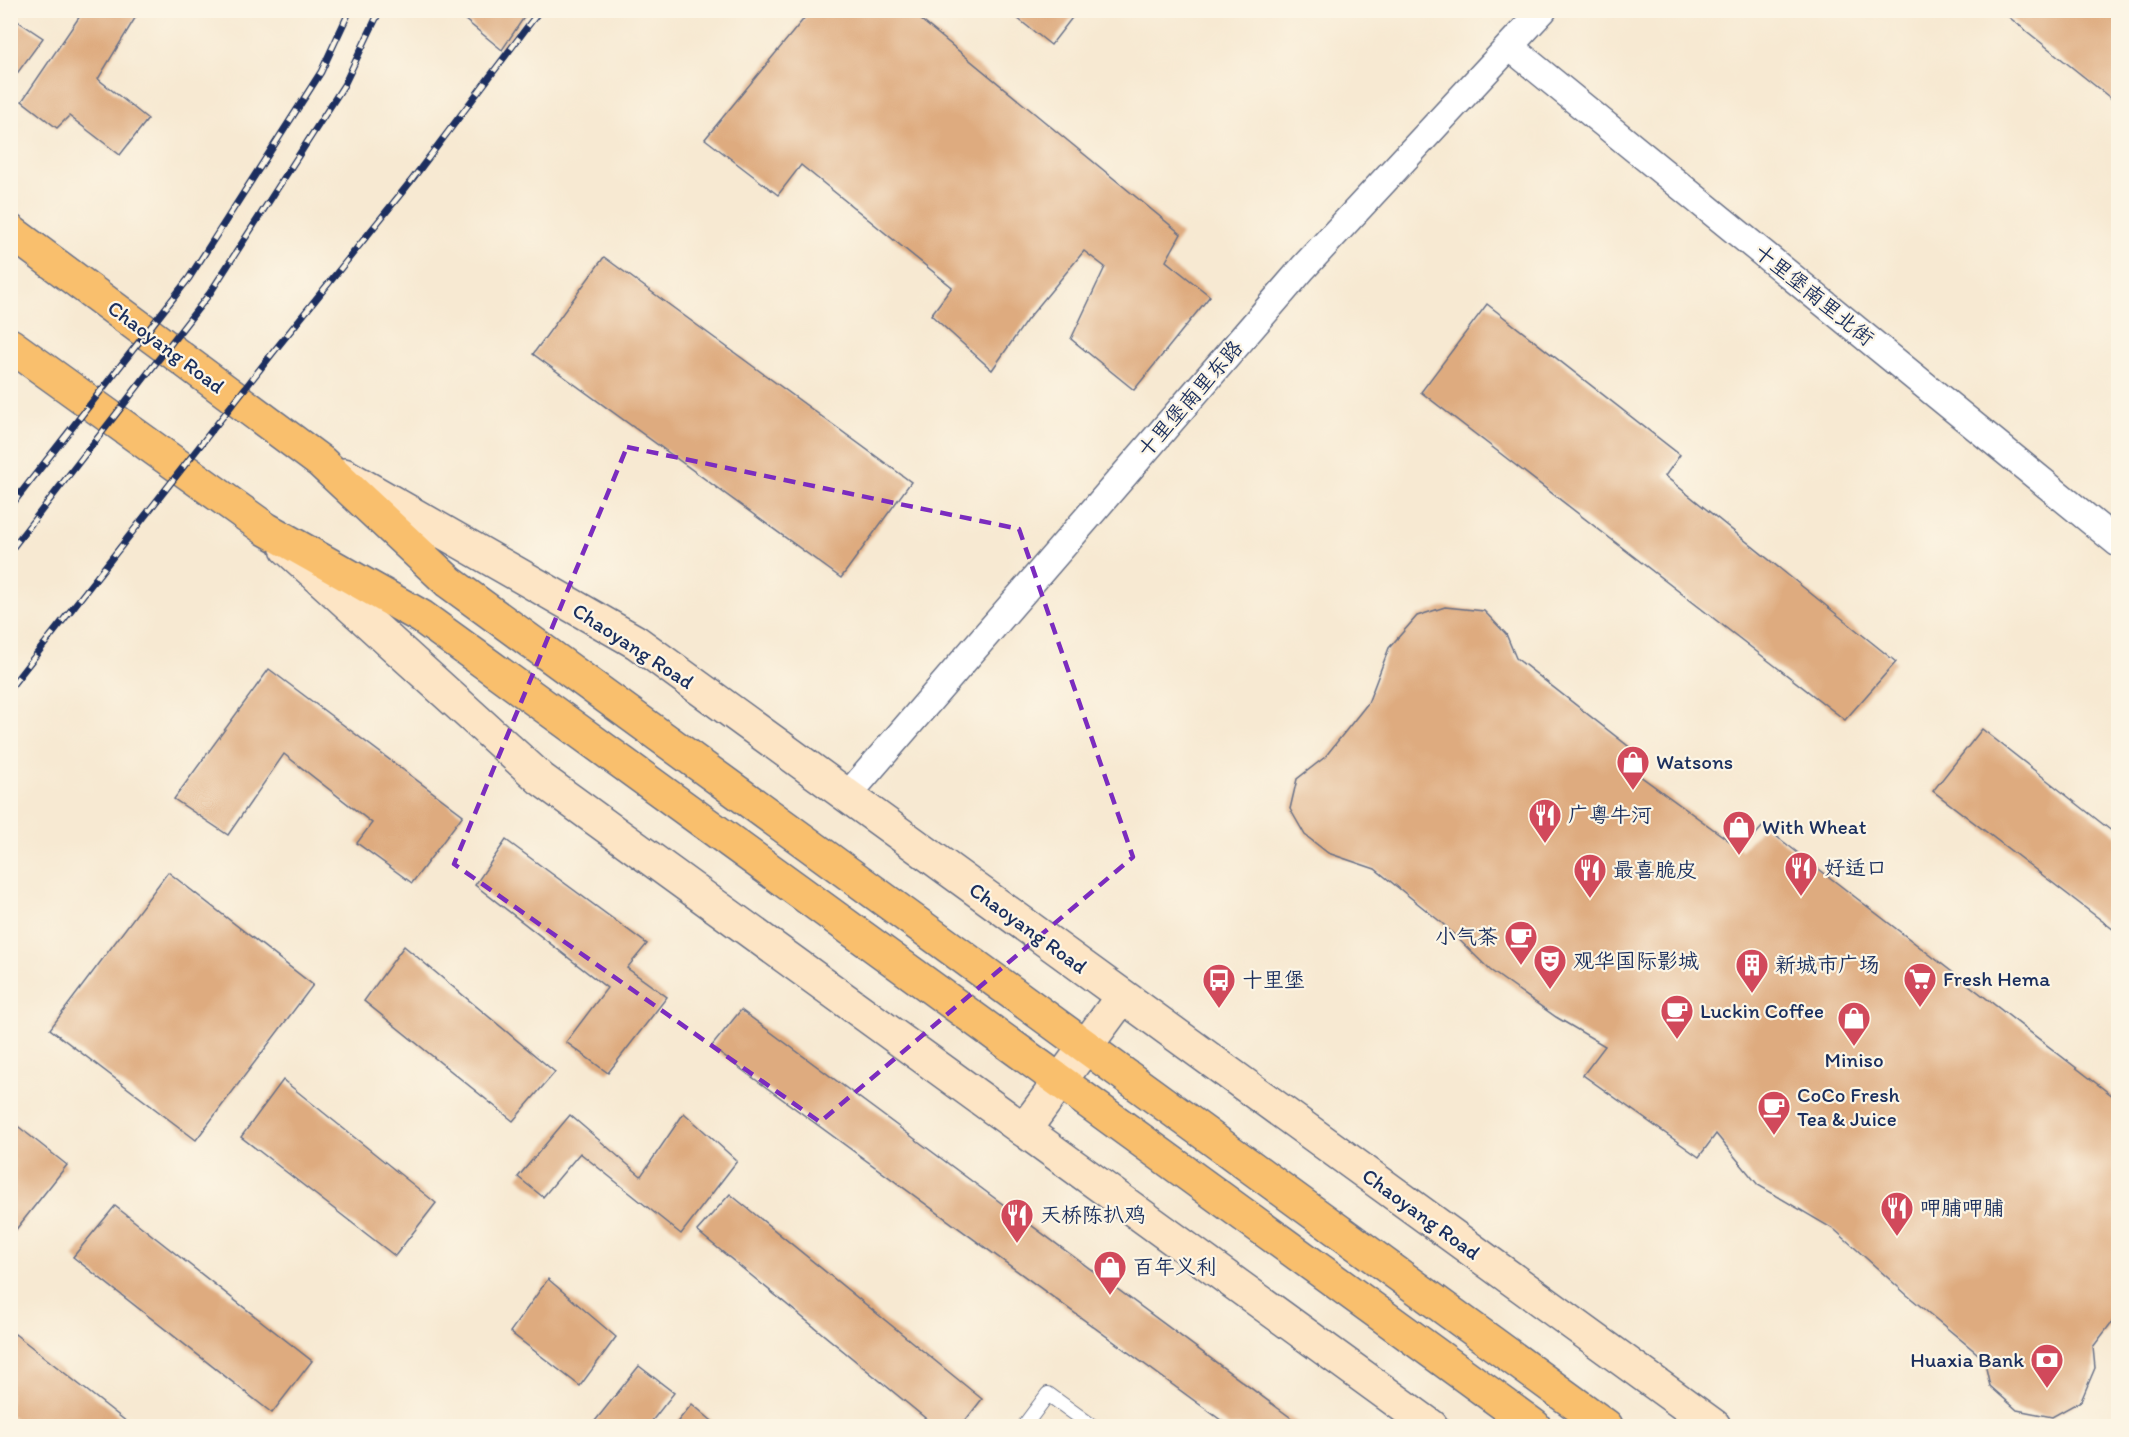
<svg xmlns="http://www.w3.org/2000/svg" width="2129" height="1437" font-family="Itim,'LXGW WenKai TC',sans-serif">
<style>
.building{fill:#deab7f}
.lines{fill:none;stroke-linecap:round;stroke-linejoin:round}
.lane-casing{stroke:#687087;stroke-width:16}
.street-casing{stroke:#687087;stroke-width:30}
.secondary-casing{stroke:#687087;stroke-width:36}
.highway-casing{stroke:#687087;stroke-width:36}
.lane{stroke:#fff;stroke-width:14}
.street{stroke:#fff;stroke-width:27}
.secondary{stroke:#fde5c5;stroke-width:33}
.highway{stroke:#f9bf6d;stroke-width:33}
.rail-casing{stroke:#1b2f5e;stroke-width:7}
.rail{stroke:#fcf5e5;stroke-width:4.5;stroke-dasharray:14;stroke-linecap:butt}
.marked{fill:none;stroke:#7b2cbf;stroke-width:4.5;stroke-dasharray:12 8;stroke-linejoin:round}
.labels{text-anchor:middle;stroke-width:4.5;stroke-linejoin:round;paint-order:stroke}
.street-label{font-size:21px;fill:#1b2f5e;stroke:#fcf5e5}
.poi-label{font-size:21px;fill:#1b2f5e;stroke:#fcf5e5;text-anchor:start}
</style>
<rect width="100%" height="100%" fill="#fcf5e5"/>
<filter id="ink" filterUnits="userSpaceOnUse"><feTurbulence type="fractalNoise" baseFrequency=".0167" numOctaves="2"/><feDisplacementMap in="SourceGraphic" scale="12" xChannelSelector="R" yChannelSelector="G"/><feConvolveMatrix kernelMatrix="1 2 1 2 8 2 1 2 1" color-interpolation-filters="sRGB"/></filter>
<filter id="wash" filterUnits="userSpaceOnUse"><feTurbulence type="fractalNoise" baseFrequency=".008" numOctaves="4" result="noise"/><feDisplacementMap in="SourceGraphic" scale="24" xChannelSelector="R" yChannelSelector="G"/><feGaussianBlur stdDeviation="1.35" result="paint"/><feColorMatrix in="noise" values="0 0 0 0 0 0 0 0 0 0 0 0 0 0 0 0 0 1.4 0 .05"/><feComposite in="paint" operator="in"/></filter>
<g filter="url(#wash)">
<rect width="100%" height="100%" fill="#f7e9d2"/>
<g id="blocks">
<g class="building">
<polygon points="84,10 140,10 98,79 148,119 120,155 69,116 57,128 22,101"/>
<polygon points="461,10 529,10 502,50 458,14"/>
<polygon points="811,10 909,10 1181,234 1166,261 1210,296 1134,390 1071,339 1105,267 1084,251 1027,320 992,370 931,315 952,287 801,165 778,195 705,139"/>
<polygon points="1007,10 1078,10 1051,45"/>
<polygon points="2000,10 2104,10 2118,21 2118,104"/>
<polygon points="10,16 43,38 10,83"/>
<polygon points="604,257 911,482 841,578 533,354"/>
<polygon points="1487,304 1680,455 1665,476 1896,662 1845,720 1421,392"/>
<polygon points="1445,607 1484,611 1506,634 1516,658 1642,757 1632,770 1742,850 1763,826 2118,1100 2118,1314 2093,1347 2095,1368 2081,1401 2052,1417 2017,1410 1990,1386 1984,1359 1907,1295 1835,1230 1758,1185 1716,1134 1699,1157 1583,1075 1605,1046 1556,1017 1490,970 1442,923 1375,869 1328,853 1305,835 1290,809 1297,779 1325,757 1368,703 1389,648 1417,616"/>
<polygon points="269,669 463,815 412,883 357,843 372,823 284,754 228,835 174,799"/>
<polygon points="1982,729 2118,836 2118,933 1933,791"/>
<polygon points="506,840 647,944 627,968 667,997 608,1073 566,1042 607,988 475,885"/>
<polygon points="168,872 313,985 196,1140 50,1029"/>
<polygon points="404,946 555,1072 513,1121 364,1001"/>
<polygon points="741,1010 1302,1426 1229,1426 711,1047"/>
<polygon points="283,1080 436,1203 395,1256 241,1137"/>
<polygon points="684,1113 737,1161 681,1234 580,1153 543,1197 518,1177 570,1115 641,1176"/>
<polygon points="10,1120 67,1165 10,1237"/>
<polygon points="730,1194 982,1399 961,1426 935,1426 697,1231"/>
<polygon points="115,1206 312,1361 272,1413 73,1257"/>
<polygon points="548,1279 616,1337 580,1386 510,1332"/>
<polygon points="15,1334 132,1426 25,1426 10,1415 10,1340"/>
<polygon points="639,1366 674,1393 648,1426 591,1426"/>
<polygon points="692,1404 718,1426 674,1426"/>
</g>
</g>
</g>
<g filter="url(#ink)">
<use href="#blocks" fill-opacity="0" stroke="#687087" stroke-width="1.5"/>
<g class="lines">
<defs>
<polyline id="lane" points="1024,1426 1048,1394 1092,1426"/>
<g id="street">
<polyline points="1510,47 2118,543"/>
<polyline points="847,796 1303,268 1543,10"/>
</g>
<g id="secondary">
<polyline points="344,475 636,642 1714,1426"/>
<polyline points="287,548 541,779 1431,1426"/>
<polyline points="1024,1130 1122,997"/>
</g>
<g id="highway">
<polyline points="10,231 321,462 449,582 1606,1426"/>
<polyline points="10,345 266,529 422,617 1534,1426"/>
</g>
</defs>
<use href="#lane" class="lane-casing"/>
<use href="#street" class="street-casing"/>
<use href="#secondary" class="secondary-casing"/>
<use href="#highway" class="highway-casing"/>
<use href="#lane" class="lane"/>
<use href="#street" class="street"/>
<use href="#secondary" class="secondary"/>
<use href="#highway" class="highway"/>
<defs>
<g id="rail">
<polyline points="10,507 189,278 321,72 350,10"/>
<polyline points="10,551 210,293 344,85 380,10"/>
<polyline points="10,688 275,350 411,181 540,10"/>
</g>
</defs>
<use href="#rail" class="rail-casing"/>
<use href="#rail" class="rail"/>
</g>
</g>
<path class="marked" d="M627,447l392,82 114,328 -313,265 -366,-258z"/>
<defs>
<symbol id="shop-pin" viewBox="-11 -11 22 30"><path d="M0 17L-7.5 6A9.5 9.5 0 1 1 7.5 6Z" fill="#d1495b" stroke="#fcf5e5"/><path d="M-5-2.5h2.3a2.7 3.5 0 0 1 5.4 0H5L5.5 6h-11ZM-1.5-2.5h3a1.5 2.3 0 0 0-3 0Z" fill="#fff"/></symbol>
<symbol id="restaurant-pin" viewBox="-11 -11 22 30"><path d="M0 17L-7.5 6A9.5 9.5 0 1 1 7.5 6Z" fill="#d1495b" stroke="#fcf5e5"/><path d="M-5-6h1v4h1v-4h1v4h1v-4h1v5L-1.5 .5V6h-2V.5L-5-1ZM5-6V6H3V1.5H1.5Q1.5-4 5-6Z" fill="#fff"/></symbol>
<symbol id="cafe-pin" viewBox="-11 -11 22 30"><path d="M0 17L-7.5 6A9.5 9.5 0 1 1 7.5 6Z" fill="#d1495b" stroke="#fcf5e5"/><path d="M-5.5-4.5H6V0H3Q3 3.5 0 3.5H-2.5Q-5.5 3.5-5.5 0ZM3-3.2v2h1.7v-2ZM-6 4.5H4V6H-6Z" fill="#fff"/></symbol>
<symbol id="theatre-pin" viewBox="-11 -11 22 30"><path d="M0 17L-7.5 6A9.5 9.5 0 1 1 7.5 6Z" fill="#d1495b" stroke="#fcf5e5"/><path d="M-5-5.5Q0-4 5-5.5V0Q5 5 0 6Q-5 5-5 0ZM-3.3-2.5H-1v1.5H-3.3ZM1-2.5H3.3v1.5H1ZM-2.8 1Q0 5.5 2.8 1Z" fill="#fff"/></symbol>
<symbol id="building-pin" viewBox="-11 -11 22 30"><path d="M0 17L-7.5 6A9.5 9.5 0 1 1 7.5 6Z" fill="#d1495b" stroke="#fcf5e5"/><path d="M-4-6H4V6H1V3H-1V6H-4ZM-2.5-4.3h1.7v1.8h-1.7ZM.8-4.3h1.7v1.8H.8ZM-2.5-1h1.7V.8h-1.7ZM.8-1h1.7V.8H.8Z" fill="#fff"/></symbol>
<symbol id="supermarket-pin" viewBox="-11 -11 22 30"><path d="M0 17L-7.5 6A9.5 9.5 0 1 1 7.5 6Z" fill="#d1495b" stroke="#fcf5e5"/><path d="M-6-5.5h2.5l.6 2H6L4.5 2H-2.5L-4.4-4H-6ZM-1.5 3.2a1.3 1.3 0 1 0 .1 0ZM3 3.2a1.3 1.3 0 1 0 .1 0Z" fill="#fff"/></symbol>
<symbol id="bus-pin" viewBox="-11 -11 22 30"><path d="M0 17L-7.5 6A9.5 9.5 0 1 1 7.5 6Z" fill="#d1495b" stroke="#fcf5e5"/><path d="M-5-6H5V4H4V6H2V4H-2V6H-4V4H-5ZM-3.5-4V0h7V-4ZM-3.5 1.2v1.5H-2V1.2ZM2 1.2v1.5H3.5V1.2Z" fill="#fff"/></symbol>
<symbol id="bank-pin" viewBox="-11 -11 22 30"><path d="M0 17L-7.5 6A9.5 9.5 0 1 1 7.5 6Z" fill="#d1495b" stroke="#fcf5e5"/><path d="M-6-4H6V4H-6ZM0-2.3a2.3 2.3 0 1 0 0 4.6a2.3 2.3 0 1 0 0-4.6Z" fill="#fff"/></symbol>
</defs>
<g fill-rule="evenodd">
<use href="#shop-pin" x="1614" y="743" width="38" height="52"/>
<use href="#restaurant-pin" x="1526" y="796" width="38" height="52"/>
<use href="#shop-pin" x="1720" y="808" width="38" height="52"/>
<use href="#restaurant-pin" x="1782" y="849" width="38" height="52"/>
<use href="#restaurant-pin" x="1571" y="851" width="38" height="52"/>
<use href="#cafe-pin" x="1502" y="918" width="38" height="52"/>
<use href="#theatre-pin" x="1531" y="942" width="38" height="52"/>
<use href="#building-pin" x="1733" y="946" width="38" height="52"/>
<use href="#supermarket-pin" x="1901" y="960" width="38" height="52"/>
<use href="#bus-pin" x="1200" y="961" width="38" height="52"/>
<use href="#cafe-pin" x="1658" y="992" width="38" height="52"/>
<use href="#shop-pin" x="1835" y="999" width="38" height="52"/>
<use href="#cafe-pin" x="1755" y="1088" width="38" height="52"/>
<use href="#restaurant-pin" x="1878" y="1189" width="38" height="52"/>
<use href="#restaurant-pin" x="998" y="1196" width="38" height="52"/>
<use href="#shop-pin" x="1091" y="1248" width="38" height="52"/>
<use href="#bank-pin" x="2028" y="1341" width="38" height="52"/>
</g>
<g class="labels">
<g class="street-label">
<text transform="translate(1814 295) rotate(39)" y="7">十里堡南里北街</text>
<text transform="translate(166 347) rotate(37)" y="7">Chaoyang Road</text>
<text transform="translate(1190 399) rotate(-49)" y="7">十里堡南里东路</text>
<text transform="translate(633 646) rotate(33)" y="7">Chaoyang Road</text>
<text transform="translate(1028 928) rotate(36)" y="7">Chaoyang Road</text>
<text transform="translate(1421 1214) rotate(36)" y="7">Chaoyang Road</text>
</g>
<g class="poi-label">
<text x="1656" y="769">Watsons</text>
<text x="1568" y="822">广粤牛河</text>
<text x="1762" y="834">With Wheat</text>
<text x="1824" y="875">好适口</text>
<text x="1613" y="877">最喜脆皮</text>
<text x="1498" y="944" text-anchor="end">小气茶</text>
<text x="1573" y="968">观华国际影城</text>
<text x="1775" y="972">新城市广场</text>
<text x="1943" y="986">Fresh Hema</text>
<text x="1242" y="987">十里堡</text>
<text x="1700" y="1018">Luckin Coffee</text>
<text x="1854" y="1067" text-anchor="middle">Miniso</text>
<text x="1797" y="1102">CoCo Fresh<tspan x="1797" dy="24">Tea &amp; Juice</tspan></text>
<text x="1920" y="1215">呷脯呷脯</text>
<text x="1040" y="1222">天桥陈扒鸡</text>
<text x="1133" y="1274">百年义利</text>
<text x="2024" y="1367" text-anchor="end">Huaxia Bank</text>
</g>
</g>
<rect width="2129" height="1437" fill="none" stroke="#fcf5e5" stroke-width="36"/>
</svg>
